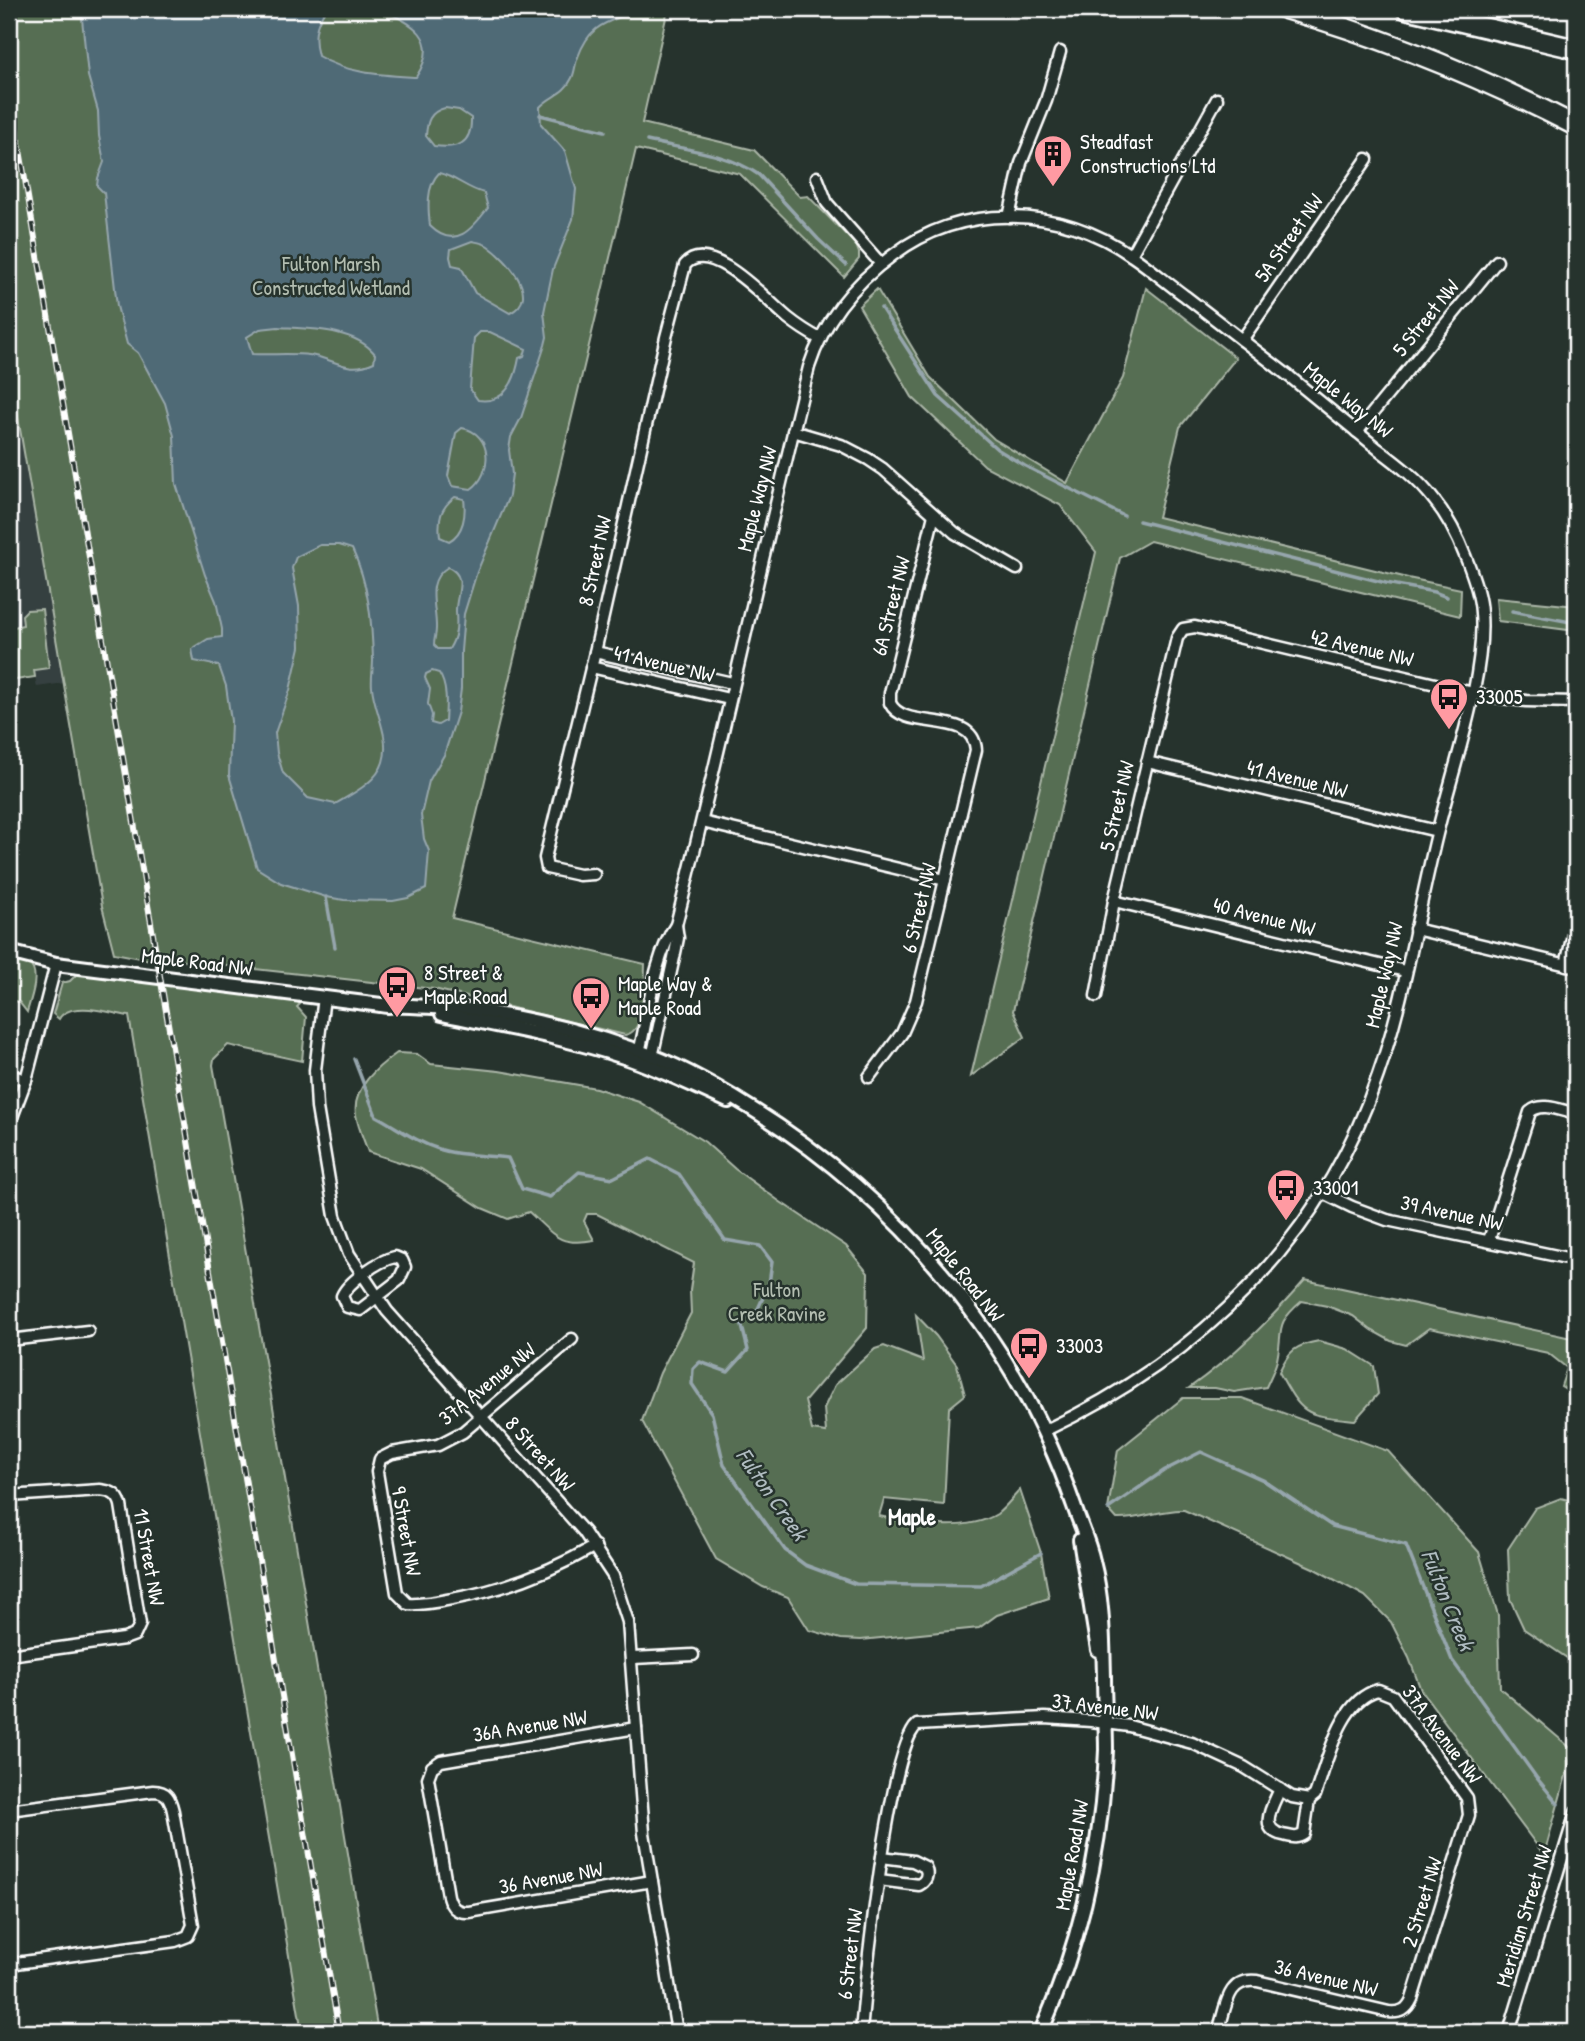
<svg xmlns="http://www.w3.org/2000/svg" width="1585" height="2041" font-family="'Patrick Hand',sans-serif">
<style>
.built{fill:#364141}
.green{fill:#576e52;stroke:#abb6a8;stroke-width:2}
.water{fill:#506b76;stroke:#96a6ad;stroke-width:2;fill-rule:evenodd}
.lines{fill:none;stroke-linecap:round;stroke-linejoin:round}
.stream{stroke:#96a6ad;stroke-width:3.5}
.minor-casing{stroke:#fff;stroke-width:15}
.tertiary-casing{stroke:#fff;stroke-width:18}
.motorway-casing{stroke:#fff;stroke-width:23}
.minor{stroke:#26332d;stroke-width:10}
.tertiary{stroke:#26332d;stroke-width:12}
.motorway{stroke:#26332d;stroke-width:18}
.rail-casing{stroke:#fff;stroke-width:6}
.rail{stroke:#26332d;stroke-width:3.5;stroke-dasharray:10;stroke-linecap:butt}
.labels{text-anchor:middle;stroke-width:5;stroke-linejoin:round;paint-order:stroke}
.poi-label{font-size:21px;fill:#fff;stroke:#26332d;text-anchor:start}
.street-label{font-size:21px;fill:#fff;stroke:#26332d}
.park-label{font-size:21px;fill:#b3beb1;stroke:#26332d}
.water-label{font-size:23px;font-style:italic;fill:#b0bcc1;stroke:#26332d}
.neighbourhood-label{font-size:23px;font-weight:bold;fill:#fff;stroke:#26332d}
</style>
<rect width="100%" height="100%" fill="#26332d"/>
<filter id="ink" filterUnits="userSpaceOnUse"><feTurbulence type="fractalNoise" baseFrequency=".0143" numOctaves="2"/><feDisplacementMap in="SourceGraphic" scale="14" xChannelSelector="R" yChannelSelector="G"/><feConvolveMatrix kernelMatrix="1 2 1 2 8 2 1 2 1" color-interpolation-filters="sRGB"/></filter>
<g filter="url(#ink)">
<polygon class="built" points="9,365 64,683 37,687 35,677 9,681"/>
<g class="green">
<path d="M9,9h659l-26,114 112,27 46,47 8,-1 48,49 3,8v6l-15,18 -104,-103 -104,-25 -184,769 193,46c-1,19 3,67 -20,71l-191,-46 -259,-29 -14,2 -47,-9 -12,-47 -93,-541z"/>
<polygon points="1146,288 1236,358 1180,427 1158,517 1408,578 1461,589 1460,616 1150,541 1120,558 1013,1011 1025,1037 971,1076 1096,552 1060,505 985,466 912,397 859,306 877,289 930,377 994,439 1067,483 1123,378"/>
<polygon points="1496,598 1576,606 1576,631 1498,621"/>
<polygon points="42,609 49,668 34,670 35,677 9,681 9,628 23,625 22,615 27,610"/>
<path d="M9,959c6,1 17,2 22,7 9,10 -1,35 -4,46l-8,-10 -10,-2z"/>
<path d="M81,973l211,25 8,6 -3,3 9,10 -4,44 -74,-16 -14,14 -1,6 58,330 107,637h-76l-173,-1016c-19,-3 -59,-16 -70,3l-6,-5 9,-31 8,-2 7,-7z"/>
<path d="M397,1053l20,1 14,10 68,7 97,17 43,14 66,40 30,27 44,32 67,45 22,27 -1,55 -62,73 7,29 14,2 -2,-24 11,-23 40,-36 9,-3 39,15 -7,-46 20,21 21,29 8,30 -16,13 -5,97 -60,-6 -5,17c34,8 87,17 118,-2 8,-6 16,-17 23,-24l21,63 8,45 -52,17 -18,13 -118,12 -20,-1 -32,-9 -21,-33 -25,-10 -47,-28 -74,-138 18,-48 31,-60 -1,-23 4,-27 -97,-49h-10l-3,7 10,19c-36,7 -41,-6 -65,-28l-21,7 -26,-11 -61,-39 -53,-17c-4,-12 -10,-25 -12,-37 -4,-27 21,-48 41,-62z"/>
<path d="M1305,1280l271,59v56l-15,-9 6,-18 -19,-15 -119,-25 -23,17 -15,-4 -20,-11 -18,-14 -26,-10 -25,-5c-29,25 -18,27 -25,59 -2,9 -7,18 -11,27l-32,5 -19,-4h-26c45,-32 79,-66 116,-108z"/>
<path d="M1319,1341l28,8 27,17 4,28 -23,26c-49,-5 -52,-3 -76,-48 10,-22 17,-27 40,-31z"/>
<path d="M1183,1398h59l146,53 91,101 19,63 2,73 73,62 -29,105 -123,-165 -12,-32 -18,-36 -26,-26 -52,-28 -129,-58c-23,-1 -44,10 -67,9l-9,-10 10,-59z"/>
<polygon points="1561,1498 1576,1502 1576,1664 1524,1629 1510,1599 1508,1549 1535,1508"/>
</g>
<path class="water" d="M81,9h245c-11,15 -13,29 -8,47 30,18 64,19 98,21 26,-39 -4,-55 -37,-68h247l4,4c-28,11 -41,14 -52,44 -3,7 -3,15 -6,21 -8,17 -21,17 -32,29l1,17 24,27 11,38 -3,30 -20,50 -9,43 3,25 -2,8 -24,73 -10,19 -2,13 3,24 -3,22 -32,76 -13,42 -3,37v38l-3,23 -14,43 -15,26 -8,34 3,24 5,12 -3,38 -18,9 -15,3 -49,-1 -18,-3 -45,-14 -24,-15 -28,-93 2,-54 -5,-35 -7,-20 -25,-5 -2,-12 16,-10 14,-2v-8l-6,-28 -11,-26 -29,-91 -2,-48 -9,-33 -27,-50 -11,-9 -10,-38 -13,-113 -7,-7 1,-8 6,-16 -5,-26 -1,-25 -10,-35zM445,108l14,2 12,8c1,27 -14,31 -37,28l-8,-10c1,-14 3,-24 19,-28zM439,173c17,4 28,16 45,20l4,15c-15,20 -33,43 -58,18 -2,-17 -4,-40 9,-53zM472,241c5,1 12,2 16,5 17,12 55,51 22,67l-35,-20 -14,-26 -9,-2 -2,-8 1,-8zM278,327c31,2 76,1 97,27l-1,8c-27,13 -40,-4 -65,-7 -19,-2 -38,0 -57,-1l-5,-17 13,-8zM480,332h10l36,17 -2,7 -5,2c-4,23 -14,46 -41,42l-8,-11 4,-51zM462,428c31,5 31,46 9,61l-19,-3 -4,-10 8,-43zM455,497l9,2c2,15 0,34 -15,42l-9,-4c-2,-17 0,-29 15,-40zM320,545h19l13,4c17,35 20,73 21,111 0,9 -2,18 -1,27 2,24 19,50 11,75 -6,20 -31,32 -48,42l-27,-6 -25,-25 -6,-20 -2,-20 15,-43 10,-43 -1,-41 -7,-38 4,-11zM448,567c21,10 7,28 8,45 1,15 1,24 -7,37h-11l-4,-4c0,-6 2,-10 2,-16 1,-22 -12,-48 12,-62zM432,671l7,2c9,14 7,32 6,48l-7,4 -7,-2 1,-8 -4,-11 2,-15 -5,-11 1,-4z"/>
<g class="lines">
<g class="stream">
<polyline points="540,115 605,131"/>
<path d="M647,141c36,8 81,12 112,34l59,64 28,26"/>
<polyline points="881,308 938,396 997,449 1025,466 1124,516"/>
<polyline points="1139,521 1386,583 1434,592 1447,597"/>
<polyline points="1512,611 1576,623"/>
<polyline points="326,897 335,947"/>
<path d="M354,1059l22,57c21,11 38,25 60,32 21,8 49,7 72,10l14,31 28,8 29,-25 34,6 37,-19 29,15 46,66 35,6 12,16 -3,22 -12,27 -16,11 7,28 -20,22 -28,-10 -7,7 -1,15 20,30 12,51 61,85 20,15 51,19 125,2 60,-33"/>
<polyline points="1108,1509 1165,1470 1201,1452 1263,1480 1332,1526 1406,1545 1452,1660 1536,1777 1558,1804"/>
</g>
<defs>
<g id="minor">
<polyline points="817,177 827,203 881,264"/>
<polyline points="1009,217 1021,163 1046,101 1060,52"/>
<polyline points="1131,255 1217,99"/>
<polyline points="1242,340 1367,159"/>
<polyline points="793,431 841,445 868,459 883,469 955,533 1017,569"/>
<polyline points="1357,432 1497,261"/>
<polyline points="595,652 732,683"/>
<polyline points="591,667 729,699"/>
<polyline points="1147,762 1437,831"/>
<polyline points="702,822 945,880"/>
<path d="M594,874l-15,1 -32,-7 -2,-10 50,-206 71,-315 19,-72c25,-29 83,37 103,53 10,8 21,15 32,21"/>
<polyline points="1114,901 1405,971"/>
<polyline points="1415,929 1576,967"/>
<polyline points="1566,965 1576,921"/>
<polyline points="1096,996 1114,901 1177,638 1183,629 1195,627 1486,696 1526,701 1576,702"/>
<polyline points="324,997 315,1070 317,1108 335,1216 349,1254 387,1311 584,1532 613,1576 628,1622 644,1833 677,2032"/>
<path d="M638,1057c10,-39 15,-100 38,-132 47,-186 87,-373 133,-558 15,-47 44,-83 84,-112 71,-53 167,-49 239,1 18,12 35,27 53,40 35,27 70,54 105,81 29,24 59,48 88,72 20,15 41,31 56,51 14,17 24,37 32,58 7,17 14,36 15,55 5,61 -27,152 -42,213 -21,82 -33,169 -61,249 -56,166 -178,282 -334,356"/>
<polyline points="651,1062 675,953 678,938 676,925"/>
<polyline points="9,1075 26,1080"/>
<path d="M869,1077l33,-44 14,-32 60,-251c-3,-42 -72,-17 -86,-47v-10l44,-178"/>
<polyline points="9,1125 26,1080 56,964"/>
<polyline points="1323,1193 1352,1207 1387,1220 1576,1260"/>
<path d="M1489,1240l41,-128c12,-11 32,-1 46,2"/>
<path d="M395,1257l7,3 3,7 -6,13 -39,30 -13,-3 -5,-11c6,-14 37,-36 53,-39z"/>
<path d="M572,1339l-109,93 -25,13 -46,8 -12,6 -3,13 20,121 11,11c15,1 29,-2 44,-5 51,-9 98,-27 143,-53"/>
<polyline points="9,1340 88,1331"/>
<path d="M9,1496l91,-6c11,1 18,4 21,15l19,119 -5,11 -11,4 -115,16"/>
<polyline points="633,1658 693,1655"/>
<path d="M636,1728l-195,33 -9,6 -4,11 20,118c3,11 8,17 21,16l183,-31"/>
<path d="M1280,1789c-7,16 -23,40 3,46 9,2 14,4 21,-1l5,-34"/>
<path d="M9,1810l144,-19c14,0 17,7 20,20l20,114 -5,11 -13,5 -166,23"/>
<path d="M879,1880l40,5c7,-4 10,-10 6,-18l-12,-6 -31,-4"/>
<polyline points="665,2032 677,2030"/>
<path d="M861,2032c4,-47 28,-284 56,-307l128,-7 46,3 38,5 63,17 52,24 48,30 17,3"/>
<path d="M1218,2032c8,-23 8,-55 39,-51l132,31c12,1 18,-2 23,-13l57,-184 -2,-17 -74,-102 -15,-6c-39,10 -51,73 -63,105l-6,5"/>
<polyline points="1509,2032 1576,1812"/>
</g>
<g id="tertiary">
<polyline points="9,952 56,964 389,1006"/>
<path d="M381,1005c26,1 54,1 80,4 60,7 121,22 177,42 39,13 76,34 111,56 149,92 268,232 325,399 6,18 15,36 19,55 10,38 10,77 11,116 0,24 2,48 2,73 -4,97 -26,193 -65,282"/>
<path d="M442,1014c61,13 122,23 182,43 36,12 70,29 104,44"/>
<polyline points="1080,1540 1098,1650"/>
</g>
<g id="motorway">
<path d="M1285,9c100,29 198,69 291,117"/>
<polyline points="1406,9 1576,49"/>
</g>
</defs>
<use href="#minor" class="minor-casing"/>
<use href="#tertiary" class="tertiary-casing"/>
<use href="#motorway" class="motorway-casing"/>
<use href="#minor" class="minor"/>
<use href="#tertiary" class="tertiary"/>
<use href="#motorway" class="motorway"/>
<defs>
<polyline id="rail" points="9,85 339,2032"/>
</defs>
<use href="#rail" class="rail-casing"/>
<use href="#rail" class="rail"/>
</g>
</g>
<defs>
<symbol id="building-pin" viewBox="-11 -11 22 30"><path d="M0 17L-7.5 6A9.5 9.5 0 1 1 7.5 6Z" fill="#ff9aa2" stroke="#26332d"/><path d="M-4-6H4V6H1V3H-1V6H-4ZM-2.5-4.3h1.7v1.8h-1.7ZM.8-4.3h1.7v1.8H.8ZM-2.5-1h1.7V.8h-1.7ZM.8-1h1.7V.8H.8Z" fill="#111"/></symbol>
<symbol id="bus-pin" viewBox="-11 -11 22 30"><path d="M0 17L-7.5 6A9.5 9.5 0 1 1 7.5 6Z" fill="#ff9aa2" stroke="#26332d"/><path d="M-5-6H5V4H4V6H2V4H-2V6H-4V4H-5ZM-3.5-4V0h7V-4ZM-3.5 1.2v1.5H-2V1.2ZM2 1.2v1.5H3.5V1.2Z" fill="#111"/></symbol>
</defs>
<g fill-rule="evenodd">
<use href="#building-pin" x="1031" y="132" width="44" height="60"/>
<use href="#bus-pin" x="1427" y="675" width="44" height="60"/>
<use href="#bus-pin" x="375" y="963" width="44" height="60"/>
<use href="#bus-pin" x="569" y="974" width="44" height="60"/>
<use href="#bus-pin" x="1264" y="1166" width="44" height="60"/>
<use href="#bus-pin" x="1007" y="1324" width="44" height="60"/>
</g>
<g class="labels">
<g class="poi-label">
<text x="1080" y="149">Steadfast<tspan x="1080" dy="24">Constructions Ltd</tspan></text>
<text x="1476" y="704">33005</text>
<text x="424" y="980">8 Street &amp;<tspan x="424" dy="24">Maple Road</tspan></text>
<text x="618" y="991">Maple Way &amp;<tspan x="618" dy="24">Maple Road</tspan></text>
<text x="1313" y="1195">33001</text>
<text x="1056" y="1353">33003</text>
</g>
<g class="street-label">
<text transform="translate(1289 238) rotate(-55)" y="7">5A Street NW</text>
<text transform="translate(1426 318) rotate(-51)" y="7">5 Street NW</text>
<text transform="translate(1348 400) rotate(39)" y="7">Maple Way NW</text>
<text transform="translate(757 499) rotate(-76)" y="7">Maple Way NW</text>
<text transform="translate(595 561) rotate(-78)" y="7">8 Street NW</text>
<text transform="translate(891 606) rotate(-76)" y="7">6A Street NW</text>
<text transform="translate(1362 648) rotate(13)" y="7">42 Avenue NW</text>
<text transform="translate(664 664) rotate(13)" y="7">41 Avenue NW</text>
<text transform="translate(1297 779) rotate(14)" y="7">41 Avenue NW</text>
<text transform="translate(1117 806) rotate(-77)" y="7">5 Street NW</text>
<text transform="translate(919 908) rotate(-77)" y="7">6 Street NW</text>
<text transform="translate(1264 917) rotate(14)" y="7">40 Avenue NW</text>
<text transform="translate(197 962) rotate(7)" y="7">Maple Road NW</text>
<text transform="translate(1384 975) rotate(-77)" y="7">Maple Way NW</text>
<text transform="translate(1452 1213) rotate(12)" y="7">39 Avenue NW</text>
<text transform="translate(965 1275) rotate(52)" y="7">Maple Road NW</text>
<text transform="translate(487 1384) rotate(-39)" y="7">37A Avenue NW</text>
<text transform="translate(540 1454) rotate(48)" y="7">8 Street NW</text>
<text transform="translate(406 1531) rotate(80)" y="7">9 Street NW</text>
<text transform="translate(149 1557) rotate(80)" y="7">11 Street NW</text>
<text transform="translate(1105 1707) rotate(7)" y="7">37 Avenue NW</text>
<text transform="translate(530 1726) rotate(-9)" y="7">36A Avenue NW</text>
<text transform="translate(1442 1734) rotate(53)" y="7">37A Avenue NW</text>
<text transform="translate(1072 1855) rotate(-80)" y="7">Maple Road NW</text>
<text transform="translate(551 1878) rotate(-10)" y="7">36 Avenue NW</text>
<text transform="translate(1422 1902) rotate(-73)" y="7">2 Street NW</text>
<text transform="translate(1524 1916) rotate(-73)" y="7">Meridian Street NW</text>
<text transform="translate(850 1954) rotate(-83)" y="7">6 Street NW</text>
<text transform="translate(1326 1978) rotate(13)" y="7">36 Avenue NW</text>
</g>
<g class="park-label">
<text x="331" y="271">Fulton Marsh<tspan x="331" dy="24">Constructed Wetland</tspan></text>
<text x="777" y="1297">Fulton<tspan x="777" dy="24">Creek Ravine</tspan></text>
</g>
<g class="water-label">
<text transform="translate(772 1494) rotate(55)" y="8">Fulton Creek</text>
<text transform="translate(1448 1600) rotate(68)" y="8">Fulton Creek</text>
</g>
<g class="neighbourhood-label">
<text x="912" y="1525">Maple</text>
</g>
</g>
<rect width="1585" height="2041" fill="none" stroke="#26332d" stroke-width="35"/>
<rect x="18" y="18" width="1550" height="2006" fill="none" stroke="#fff" stroke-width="2.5" filter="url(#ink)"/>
</svg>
